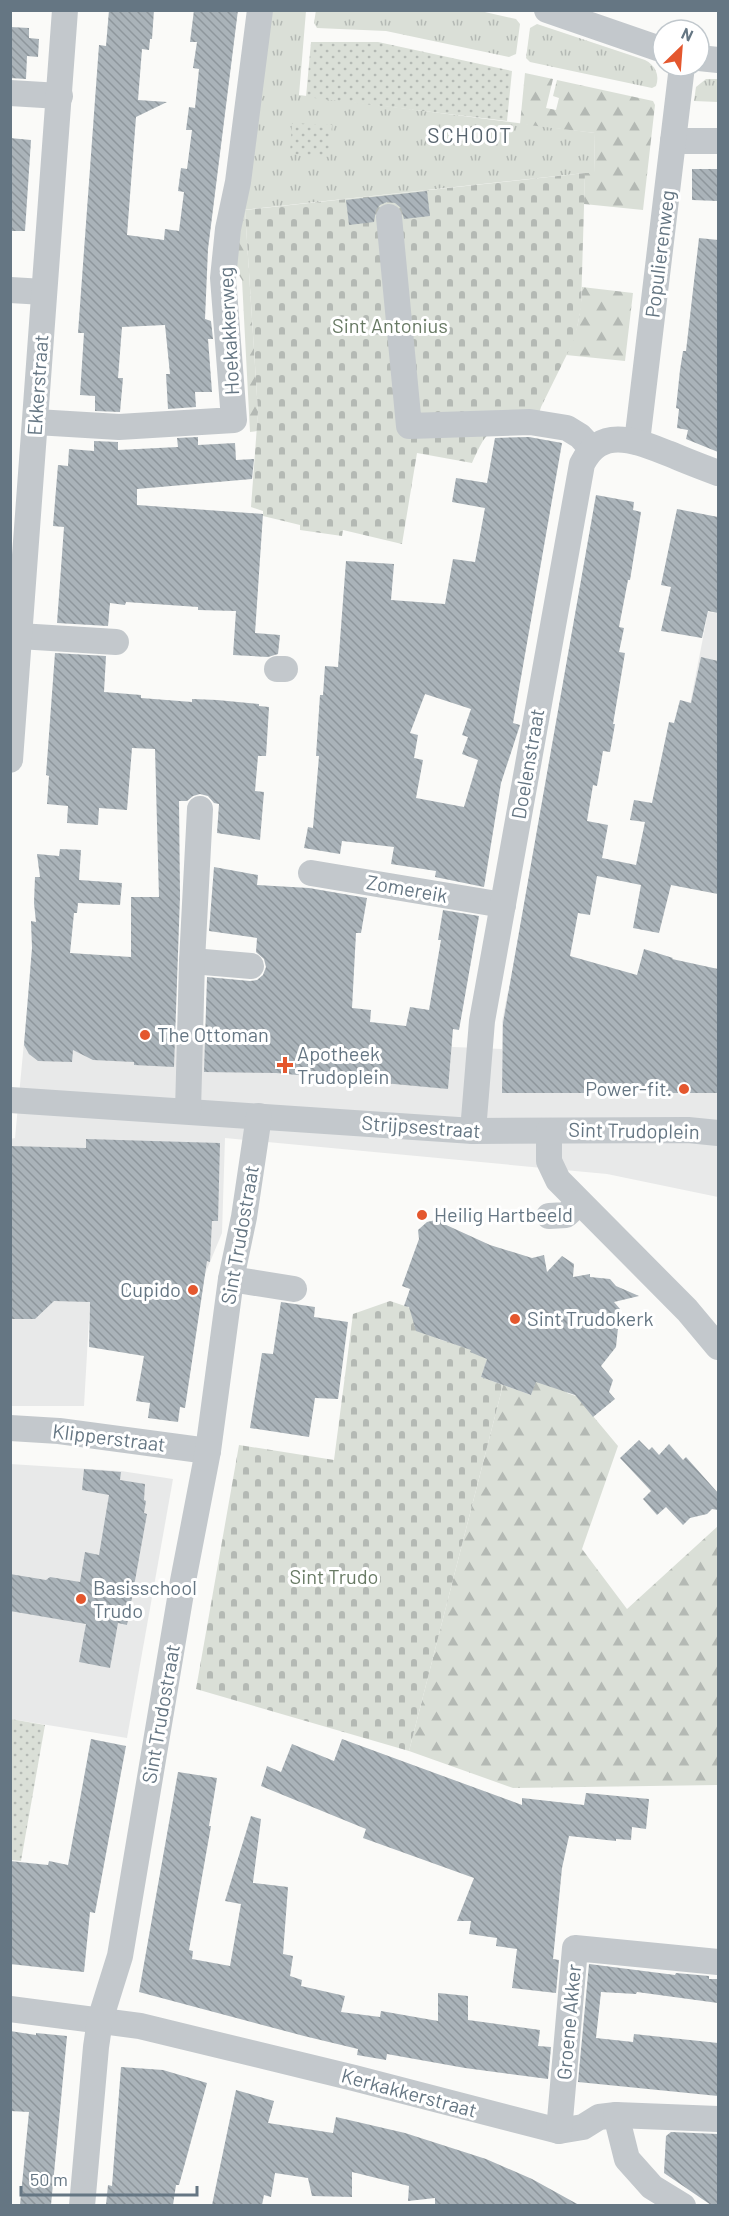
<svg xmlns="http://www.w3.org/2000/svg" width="729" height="2216" font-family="Barlow,sans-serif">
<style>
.built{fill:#e8e9e9}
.grass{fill:url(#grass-tufts)}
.forest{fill:url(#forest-firs)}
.cemetery{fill:url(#cemetery-stones)}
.park{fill:url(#park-dots)}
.building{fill:url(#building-back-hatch);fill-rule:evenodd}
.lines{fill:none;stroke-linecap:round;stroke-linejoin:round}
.minor{stroke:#c3c8cc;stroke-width:26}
.poi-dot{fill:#e4572e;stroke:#fff;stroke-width:2}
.labels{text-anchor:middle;stroke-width:6;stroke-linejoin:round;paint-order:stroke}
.street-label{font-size:20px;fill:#657683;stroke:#fff}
.park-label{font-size:20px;fill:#687a64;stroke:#fff}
.poi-label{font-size:20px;fill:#657683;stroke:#fff;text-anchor:start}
.neighbourhood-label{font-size:21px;letter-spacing:1.5px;fill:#57646e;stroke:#fff}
</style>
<defs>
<pattern id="grass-tufts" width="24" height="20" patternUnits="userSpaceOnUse" patternTransform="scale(1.5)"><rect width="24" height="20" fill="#dadfd7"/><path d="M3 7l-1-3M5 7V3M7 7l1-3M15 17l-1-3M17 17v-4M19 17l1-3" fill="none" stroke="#b4b9b4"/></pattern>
<pattern id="forest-firs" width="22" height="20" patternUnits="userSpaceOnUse" patternTransform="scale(1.5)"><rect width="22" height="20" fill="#dadfd7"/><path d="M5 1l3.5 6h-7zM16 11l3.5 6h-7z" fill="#b4b9b4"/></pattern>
<pattern id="cemetery-stones" width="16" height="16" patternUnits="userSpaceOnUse" patternTransform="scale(1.5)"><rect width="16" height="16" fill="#dadfd7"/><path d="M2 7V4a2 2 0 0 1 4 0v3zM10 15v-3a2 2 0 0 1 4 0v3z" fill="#b4b9b4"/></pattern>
<pattern id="park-dots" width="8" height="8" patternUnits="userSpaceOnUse" patternTransform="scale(1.5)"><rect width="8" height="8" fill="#dadfd7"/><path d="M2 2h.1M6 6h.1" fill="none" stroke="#b4b9b4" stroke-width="1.8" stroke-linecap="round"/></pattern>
<pattern id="building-back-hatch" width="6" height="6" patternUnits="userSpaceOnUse" patternTransform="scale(1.5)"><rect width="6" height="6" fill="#aab3b9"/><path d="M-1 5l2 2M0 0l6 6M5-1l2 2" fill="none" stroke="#8e969c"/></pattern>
</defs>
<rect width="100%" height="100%" fill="#fafaf8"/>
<g class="built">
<polygon points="708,612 718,613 718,800 673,792"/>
<polygon points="508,991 541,996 698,991 718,996 718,1197 607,1174 225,1138 222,1233 203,1279 90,1301 84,1406 11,1406 10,1139 15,1138 26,1021 382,1044 502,1049 502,1022"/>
<polygon points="10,1464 121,1471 173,1479 127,1738 11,1719"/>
</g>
<g class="grass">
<polygon points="316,10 476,10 516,19 520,24 516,54 509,57 386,31 317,28 314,23"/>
<polygon points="270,11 306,11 299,95 595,133 594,174 585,173 243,210"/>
<path d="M537,24l108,36c10,5 15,15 11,26l-4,2 -122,-26 -4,-4 4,-30z"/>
<polygon points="706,79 718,79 718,102 694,101 696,87"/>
</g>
<g class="forest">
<polygon points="525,73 553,79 546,108 556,110 559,98 553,96 557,80 653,101 655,105 643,210 584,204 585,173 594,173 595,133 520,124"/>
<polygon points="243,210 245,210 258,412 257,431 250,432 242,280 234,267"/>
<path d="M582,287l51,6 -8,68 -59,-6c12,-22 15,-43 16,-68z"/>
<polygon points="539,1372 572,1380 567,1393 596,1403 588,1410 618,1446 582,1549 627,1609 718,1526 718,1785 513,1788 409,1751 503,1385 531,1395"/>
</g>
<g class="cemetery">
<path d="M585,173l-4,135 -6,30 -34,69 -8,26c-42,-6 -43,-10 -61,30l-55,-10 -15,91 -59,-14 -1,6 -42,-6v-5l-37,-9v-5l-12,-4 7,-95 -13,-202z"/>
<polygon points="390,1301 420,1311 414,1326 416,1325 438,1339 489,1354 481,1377 503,1385 409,1751 196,1689 239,1445 334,1460 353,1314"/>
</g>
<g class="park">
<polygon points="311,42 378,42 512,71 507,121 306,97"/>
<polygon points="292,123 332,125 330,157 290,154"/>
<polygon points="11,1719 45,1725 21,1861 11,1860"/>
</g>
<g class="building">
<polygon points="109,10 154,10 152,39 150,39 149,50 142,49 138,100 167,102 136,117 127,235 164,240 165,229 179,231 184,192 178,191 181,168 187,169 192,130 186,130 189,107 195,108 199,69 193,68 197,42 190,42 194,10 238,10 208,249 205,319 211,321 213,339 208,339 212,392 195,392 196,407 168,409 166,374 170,374 165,325 122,327 118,378 123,378 120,412 95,411 95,396 80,395 84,333 78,333 99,45 106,46"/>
<polygon points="10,27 29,28 29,38 39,39 38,57 27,56 26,79 10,78"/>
<polygon points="10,138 31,140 25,231 10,231"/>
<polygon points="692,169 718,169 718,201 692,200"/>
<polygon points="427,191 430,216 404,219 401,208 395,203 387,202 380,205 376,210 374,222 349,225 346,200"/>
<polygon points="699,238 718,240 718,452 686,439 688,430 677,428 679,409 676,408 680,370 683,351 686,351"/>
<polygon points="198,437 198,445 235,443 236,460 254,459 252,479 137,489 137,505 263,514 255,633 280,635 278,654 268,657 233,655 236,611 198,610 198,607 126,602 125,605 110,603 108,626 57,623 64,527 53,526 58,465 68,466 69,449 94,451 94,441 118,442 118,450 178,447 177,438"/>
<path d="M529,437l33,6 -49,280 7,2 -19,58 -17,104 -49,-10 1,-6 -45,-7 3,-17 -52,-6 -2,13 -36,-6 4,-21 5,1 6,-72h-3l4,-61h3l2,-29 13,1 8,-106 48,3 -3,36 54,4 8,-45 22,3 10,-54 -33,-6 4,-24 31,5 8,-45zM425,694l46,15 -9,26 6,2 -6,17 16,6 -14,47 -48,-9 7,-38 -9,-2 4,-23 -8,-2z"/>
<polygon points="596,495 634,502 633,510 641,512 630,580 628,580 619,627 624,628 619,652 625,653 613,724 615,724 610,752 603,751 597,786 593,785 587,821 608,825 602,858 636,865 645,822 630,820 634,800 652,803 669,722 674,723 680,700 691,703 701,657 718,661 718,894 671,885 659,933 633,928 641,885 597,876 590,915 578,913 570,956 637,975 644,949 673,958 672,959 718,969 718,1093 502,1093 503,1023"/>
<polygon points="677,509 718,517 718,613 708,611 702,638 661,631 671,587 661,585"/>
<polygon points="55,653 106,656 104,692 141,695 141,698 192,702 192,699 217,700 259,704 259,706 269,707 266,756 258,756 255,791 264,792 260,840 217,833 219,804 214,803 208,796 200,794 193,796 187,801 179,801 180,896 174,1067 134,1065 134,1062 93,1060 73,1050 72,1062 38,1061 29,1054 24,1045 32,948 31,921 36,922 34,903 35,877 40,877 37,854 59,856 60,849 81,850 79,880 122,883 120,905 78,903 77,913 74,913 70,953 131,957 131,897 159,897 155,749 132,748 127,810 99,808 98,825 67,823 68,806 47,804 49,776 46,775"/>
<polygon points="214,867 258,875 257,885 309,888 367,898 361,933 356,933 352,1008 371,1010 370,1022 406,1026 410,1007 429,1010 441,940 438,940 443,910 479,916 459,1030 453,1029 448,1089 276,1073 204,1072 207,977 250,981 257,980 263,975 266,967 264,959 256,952 257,938 209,931"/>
<polygon points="86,1139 220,1143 218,1221 212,1221 210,1262 207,1261 185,1408 180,1407 178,1422 148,1418 150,1403 136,1401 144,1356 89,1347 90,1302 54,1301 35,1319 10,1319 10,1146 86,1148"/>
<polygon points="440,1219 444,1224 490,1245 532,1258 544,1255 547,1272 562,1256 574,1264 573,1277 590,1274 590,1277 610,1279 616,1286 639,1296 614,1302 620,1309 616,1347 601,1366 613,1380 609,1392 615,1399 593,1417 575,1395 536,1382 531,1395 481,1377 487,1359 470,1352 471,1350 416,1331 409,1307 404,1306 410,1289 402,1286 419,1239 418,1230 427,1222"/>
<polygon points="281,1302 315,1307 314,1317 348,1322 338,1399 315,1398 309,1437 250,1428 262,1353 273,1354"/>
<polygon points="639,1440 649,1450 652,1447 659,1455 669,1444 683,1460 686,1457 718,1493 718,1510 712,1509 707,1514 690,1518 683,1525 666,1507 657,1515 643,1499 651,1491 620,1458"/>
<polygon points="84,1469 121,1472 120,1480 145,1484 144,1500 146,1501 144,1513 147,1514 127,1625 118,1623 110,1668 79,1662 86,1624 10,1611 10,1574 46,1580 50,1577 80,1582 85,1552 99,1555 109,1495 82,1490"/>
<polygon points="91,1739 126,1746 95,1913 90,1912 84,1972 10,1964 10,1861 48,1865 49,1861 68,1865"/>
<polygon points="342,1739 522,1805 522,1798 584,1805 586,1793 649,1799 646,1829 632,1827 631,1840 616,1839 616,1841 569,1836 562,1868 553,1959 559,1960 556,1993 512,1988 517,1949 496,1946 497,1938 469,1934 471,1921 457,1921 474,1878 363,1838 366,1829 261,1786 267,1766 281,1772 292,1744 334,1761"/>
<polygon points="178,1772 217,1778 209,1826 211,1826 189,1950 193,1951 192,1959 230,1966 241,1904 225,1901 251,1816 261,1819 253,1882 253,1883 288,1887 283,1954 293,1956 290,1976 302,1980 301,1986 345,1996 341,2012 380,2017 381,2011 438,2021 438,1993 468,1996 468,2020 540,2030 538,2046 551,2047 548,2079 465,2068 387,2054 386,2060 357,2055 358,2049 304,2036 139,1992"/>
<polygon points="589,1964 675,1975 676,1973 709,1976 709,1979 718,1979 718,2003 637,1992 636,1994 601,1992 596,2038 633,2042 634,2034 718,2043 718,2096 578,2082"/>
<polygon points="10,2031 36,2035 36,2033 67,2036 51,2205 20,2205 29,2112 10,2111"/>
<polygon points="121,2067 163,2070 207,2083 179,2185 176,2185 173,2205 106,2205 108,2185 112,2186"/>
<polygon points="236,2090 274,2101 268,2123 333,2133 336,2117 405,2133 486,2159 532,2179 579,2205 435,2204 435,2198 408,2201 409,2186 352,2172 352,2197 312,2196 308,2178 275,2173 271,2197 264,2195 262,2205 212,2205"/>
<polygon points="671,2132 718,2134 718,2205 711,2205 664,2173 666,2136"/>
</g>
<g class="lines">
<g class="minor">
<polyline points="547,10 663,50"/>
<polyline points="699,58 718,60"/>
<polyline points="10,93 60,96"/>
<polyline points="673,141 718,141"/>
<polyline points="389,217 409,426 530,422 567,428 580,436 592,449"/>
<polyline points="10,290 44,292"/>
<polyline points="36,422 119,427 234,420 223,278 228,229 238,182 260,10"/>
<polyline points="637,442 682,66"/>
<polyline points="19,636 116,642"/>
<polyline points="277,669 285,669"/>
<polyline points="10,760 65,10"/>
<polyline points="311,873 503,905"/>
<polyline points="192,961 251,966"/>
<polyline points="10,1100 473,1131 688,1130 718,1133"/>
<polyline points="188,1111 192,961 200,809"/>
<path d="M473,1131l9,-110 100,-557c20,-40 56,-22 88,-10 16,7 32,13 48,19"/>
<polyline points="549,1131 549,1161 558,1180 687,1310 718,1347"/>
<polyline points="549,1216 566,1215 579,1203"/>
<polyline points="231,1279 294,1289"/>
<polyline points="10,1428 59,1431 208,1451"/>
<polyline points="10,2009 140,2026 354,2078 559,2131 583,2127 599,2117 616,2115 718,2119"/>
<polyline points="616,2115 627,2159 652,2187 683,2206"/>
<polyline points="559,2131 575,1948 718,1962"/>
<polyline points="82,2206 96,2047 100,2020 120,1956 183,1581 208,1451 231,1279 244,1217 259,1116"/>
</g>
</g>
<g class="poi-dot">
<circle cx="145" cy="1035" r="6"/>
<path d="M282 1056h6v6h6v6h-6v6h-6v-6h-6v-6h6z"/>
<circle cx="684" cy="1089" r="6"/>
<circle cx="422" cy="1215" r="6"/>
<circle cx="193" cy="1290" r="6"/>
<circle cx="515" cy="1319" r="6"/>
<circle cx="81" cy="1599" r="6"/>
</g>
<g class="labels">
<g class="street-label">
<text transform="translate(660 254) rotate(-83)" y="7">Populierenweg</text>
<text transform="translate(229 331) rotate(-93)" y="7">Hoekakkerweg</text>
<text transform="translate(38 385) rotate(-86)" y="7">Ekkerstraat</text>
<text transform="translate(528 764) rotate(-80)" y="7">Doelenstraat</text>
<text transform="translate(407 889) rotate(10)" y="7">Zomereik</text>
<text transform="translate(421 1127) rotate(4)" y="7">Strijpsestraat</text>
<text transform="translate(634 1131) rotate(1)" y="7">Sint Trudoplein</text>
<text transform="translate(240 1235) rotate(-80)" y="7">Sint Trudostraat</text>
<text transform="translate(109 1438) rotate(7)" y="7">Klipperstraat</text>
<text transform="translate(161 1714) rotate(-80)" y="7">Sint Trudostraat</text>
<text transform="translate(569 2022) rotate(-85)" y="7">Groene Akker</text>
<text transform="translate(409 2093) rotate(15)" y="7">Kerkakkerstraat</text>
</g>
<g class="park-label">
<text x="390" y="333">Sint Antonius</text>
<text x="334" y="1584">Sint Trudo</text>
</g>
<g class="poi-label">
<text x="157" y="1042">The Ottoman</text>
<text x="297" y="1061">Apotheek<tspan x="297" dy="23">Trudoplein</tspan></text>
<text x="672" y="1096" text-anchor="end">Power-fit.</text>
<text x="434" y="1222">Heilig Hartbeeld</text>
<text x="181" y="1297" text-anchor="end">Cupido</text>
<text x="527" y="1326">Sint Trudokerk</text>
<text x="93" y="1595">Basisschool<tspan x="93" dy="23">Trudo</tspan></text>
</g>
<g class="neighbourhood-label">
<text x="470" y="143">SCHOOT</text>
</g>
</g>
<rect width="729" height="2216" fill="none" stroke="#657683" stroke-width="24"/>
<g transform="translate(681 48) rotate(25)"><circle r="28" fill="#ffffff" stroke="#c1c8cd" stroke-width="1.5"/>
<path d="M0-4.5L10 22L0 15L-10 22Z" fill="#e4572e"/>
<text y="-9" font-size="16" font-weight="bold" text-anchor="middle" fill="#657683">N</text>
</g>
<path d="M21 2186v9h176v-9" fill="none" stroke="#657683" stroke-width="3"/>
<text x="30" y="2186" font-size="18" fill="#657683" stroke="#ffffff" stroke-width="4.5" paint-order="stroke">50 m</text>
</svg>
